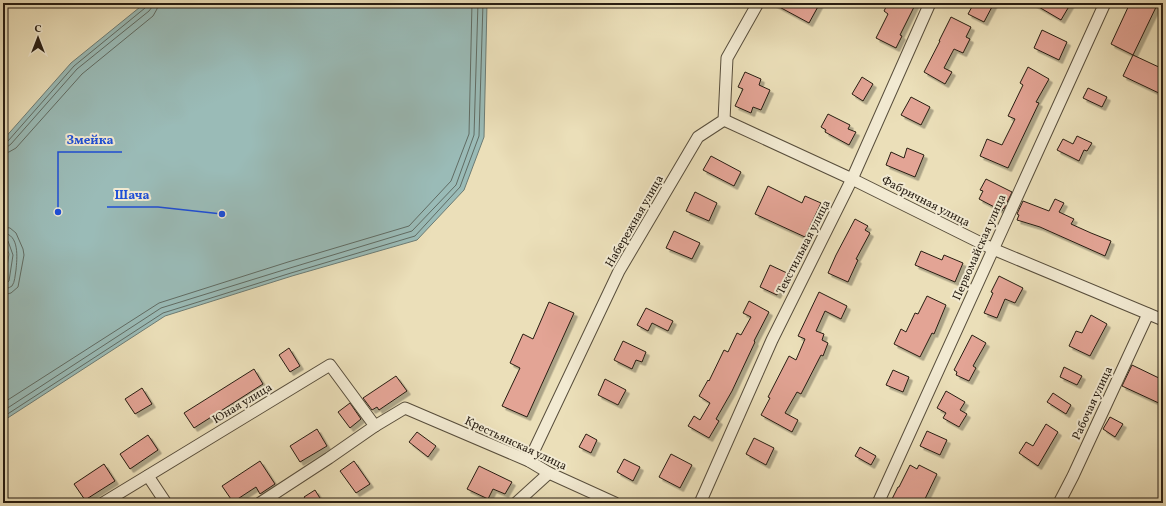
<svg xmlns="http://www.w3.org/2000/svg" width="1166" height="506" font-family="Vollkorn,serif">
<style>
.water{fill:#9abbb7;stroke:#6c7c75}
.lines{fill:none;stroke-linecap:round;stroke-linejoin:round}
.shore{stroke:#606c64;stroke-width:1}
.building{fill:#e3a495;stroke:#271d12;filter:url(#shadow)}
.minor-casing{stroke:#584e3c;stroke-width:13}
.minor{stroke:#f2ead2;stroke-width:11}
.labels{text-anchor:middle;stroke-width:4;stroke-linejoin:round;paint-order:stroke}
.street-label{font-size:12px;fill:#271d12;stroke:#f2ead2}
.leader{fill:none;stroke:#1d4ed8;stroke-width:1.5}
.callout-dot{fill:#1d4ed8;stroke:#f2ead2;stroke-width:1.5}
.callout-label{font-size:13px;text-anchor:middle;font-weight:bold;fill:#1d4ed8;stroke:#f2ead2;stroke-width:4;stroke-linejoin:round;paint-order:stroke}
</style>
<defs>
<filter id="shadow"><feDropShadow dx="3.5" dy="3.5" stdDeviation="0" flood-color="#0004"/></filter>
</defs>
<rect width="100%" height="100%" fill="#ebdfb9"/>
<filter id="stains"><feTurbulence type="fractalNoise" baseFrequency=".005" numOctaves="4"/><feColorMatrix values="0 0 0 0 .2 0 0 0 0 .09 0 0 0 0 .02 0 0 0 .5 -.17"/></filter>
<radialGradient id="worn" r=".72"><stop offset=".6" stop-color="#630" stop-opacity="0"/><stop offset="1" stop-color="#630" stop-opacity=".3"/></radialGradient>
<polygon class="water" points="145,3 487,3 484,137 464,190 417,240 292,276 165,316 3,421 3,291 9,254 3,238 3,140 71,63"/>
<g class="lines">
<g class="shore">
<polyline points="3,142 8,141 74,66 145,8 147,3"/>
<polyline points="3,147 7,147 11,144 77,69 149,11 152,7 152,3"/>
<polyline points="3,153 9,152 16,148 82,74 153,16 157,9 158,3"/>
<polyline points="3,227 10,228 16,233 23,249 24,255 18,287 11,293 3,295"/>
<path d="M3,233c17,1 14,26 13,37 -1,5 -1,12 -4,16 -3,2 -6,3 -9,3"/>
<polyline points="3,238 8,241 13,255 9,281 7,283 3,284"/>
<polyline points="3,403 159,303 288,262 409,226 451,181 469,134 472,3"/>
<polyline points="3,411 161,308 290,268 412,231 456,185 474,135 478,3"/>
<polyline points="3,417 163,313 291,273 415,236 460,187 479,136 483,3"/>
</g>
</g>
<g class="building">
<polygon points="772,3 820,3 809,23"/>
<polygon points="888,3 916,3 900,35 902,36 896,48 876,38 888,14 884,11"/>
<polygon points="974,3 994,3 984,22 968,14"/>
<polygon points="1032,3 1071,3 1061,20"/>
<polygon points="1130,3 1158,3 1133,55 1111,44"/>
<polygon points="951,17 971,27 966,37 970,39 963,53 954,49 944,68 952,72 945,84 924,72 940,41 939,41"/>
<polygon points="1042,30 1067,42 1059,60 1034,48"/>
<polygon points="1133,55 1163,69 1163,95 1123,76"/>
<polygon points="1028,67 1049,79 1036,102 1039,103 1008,168 980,156 987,139 1002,145 1015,119 1008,116 1023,85 1020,83"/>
<polygon points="745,72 761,79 759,85 770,90 761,110 753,107 751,113 735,106 743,89 738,87"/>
<polygon points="862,77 873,84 863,101 852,94"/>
<polygon points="1088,88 1107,97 1102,107 1083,98"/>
<polygon points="911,97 930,107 921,125 901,115"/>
<polygon points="828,114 850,125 848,129 856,132 849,145 825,132 826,130 821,127"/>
<polygon points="1077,136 1092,143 1087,151 1084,150 1079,161 1057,150 1063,139 1073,144"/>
<polygon points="907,148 924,155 915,177 886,165 891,152 904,158"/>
<polygon points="711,156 741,172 734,186 703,170"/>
<polygon points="986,179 1012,192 1004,209 1003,208 1002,211 979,199 983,191 980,190"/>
<polygon points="768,186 802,203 805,196 821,203 805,237 755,214"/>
<polygon points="695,192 717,203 709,221 686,211"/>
<polygon points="1055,199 1064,203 1059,212 1074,219 1071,224 1091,233 1111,241 1105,256 1040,227 1017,220 1019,215 1017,214 1023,201 1049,211"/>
<polygon points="855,219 868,226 865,230 870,233 856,259 858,260 848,282 828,273 836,255"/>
<polygon points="674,231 700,243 692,259 666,248"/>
<polygon points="921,251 942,260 944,255 963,263 955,282 915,265"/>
<polygon points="770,265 787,273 777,295 760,287"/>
<polygon points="999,276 1023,288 1015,303 1005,299 997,318 984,313 993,293 991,292"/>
<polygon points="819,292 847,306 841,319 825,311 816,331 824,334 822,340 828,343 823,356 821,355 801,394 797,392 785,413 798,420 792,432 761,415 770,398 768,397 789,356 796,360 805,339 798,336"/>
<polygon points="927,296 946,305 934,334 932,333 920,357 894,344 901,329 906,332 915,313 918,314"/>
<polygon points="749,301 769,312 754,341 755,342 732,391 716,419 719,421 709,438 688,426 694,416 700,420 710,403 699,396 708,380 709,381 724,350 728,352 737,333 741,335 751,317 743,313"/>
<polygon points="549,302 574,313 527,417 502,406 520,368 510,363 523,334 533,339"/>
<polygon points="646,308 673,321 668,331 652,323 648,331 637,325"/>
<polygon points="1091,315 1107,324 1090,356 1069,346 1076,331 1082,333"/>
<polygon points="972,335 986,343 973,366 976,368 969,381 956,375 957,372 954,370"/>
<polygon points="623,341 646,352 642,362 636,360 632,369 614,360"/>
<polygon points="289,348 300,366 290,372 279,355"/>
<polygon points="1132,365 1163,380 1163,405 1122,386"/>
<polygon points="1064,367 1082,376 1077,385 1060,377"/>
<polygon points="254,369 263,384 194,428 184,413"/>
<polygon points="893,370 909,377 903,392 886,385"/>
<polygon points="396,376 407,391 379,410 377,407 372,410 363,398"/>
<polygon points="605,379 626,390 618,405 598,395"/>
<polygon points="142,388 152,404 135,414 125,399"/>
<polygon points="946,391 965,402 960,410 967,414 959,427 943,418 946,413 937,408"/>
<polygon points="1053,393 1071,405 1066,414 1047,402"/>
<polygon points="350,403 361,419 350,428 338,412"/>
<polygon points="1110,417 1123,424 1115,437 1103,429"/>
<polygon points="1046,424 1058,432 1038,466 1019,453 1026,442 1033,446"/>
<polygon points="317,429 327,446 300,462 290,446"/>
<polygon points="927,431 947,440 940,455 920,446"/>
<polygon points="417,432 436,446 428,457 409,442"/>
<polygon points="586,434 597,440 591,453 579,447"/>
<polygon points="148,435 158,450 130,469 120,454"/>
<polygon points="754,438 774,448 766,465 746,454"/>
<polygon points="860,447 876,456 871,465 855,456"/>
<polygon points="671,454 692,465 680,488 659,477"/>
<polygon points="624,459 640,467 633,481 617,472"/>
<polygon points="260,461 275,484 260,494 256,487 233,502 222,486"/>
<polygon points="354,461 370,484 356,493 340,471"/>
<polygon points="104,464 115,481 85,500 74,484"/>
<polygon points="910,465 917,469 919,465 937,474 923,503 890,503 898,487 899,487"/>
<polygon points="479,466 512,482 505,494 493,489 488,499 467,489"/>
<polygon points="315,490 323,503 308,503 304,497"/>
</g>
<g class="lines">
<defs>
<g id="minor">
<polyline points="724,120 852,179 993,249 1163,320"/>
<polyline points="529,461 619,271 698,137 724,120 727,58 758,3"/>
<polyline points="148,476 166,503"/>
<polyline points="103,503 330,365 375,426"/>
<polyline points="260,503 329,458 375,426 405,408 529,461 549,473 615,503"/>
<polyline points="516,503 549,473"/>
<polyline points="700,503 772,340 852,179 930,3"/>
<polyline points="878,503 1105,3"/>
<polyline points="1059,503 1073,476 1148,314"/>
</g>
</defs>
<use href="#minor" class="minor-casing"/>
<use href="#minor" class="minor"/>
</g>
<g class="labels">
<g class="street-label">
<text transform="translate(926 201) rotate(27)" y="4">Фабричная улица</text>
<text transform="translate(634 221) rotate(-60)" y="4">Набережная улица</text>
<text transform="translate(803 247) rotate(-63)" y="4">Текстильная улица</text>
<text transform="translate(979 247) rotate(-66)" y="4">Первомайская улица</text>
<text transform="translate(242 403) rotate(-31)" y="4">Юная улица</text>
<text transform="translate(1092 403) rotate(-65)" y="4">Рабочая улица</text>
<text transform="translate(516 443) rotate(25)" y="4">Крестьянская улица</text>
</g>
</g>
<path class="leader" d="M58 212L58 152H122M222 214L158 207H107"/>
<g class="callout-dot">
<circle cx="58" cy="212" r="4"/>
<circle cx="222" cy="214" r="4"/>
</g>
<g class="callout-label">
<text x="90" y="144">Змейка</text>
<text x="132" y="199">Шача</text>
</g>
<rect width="1166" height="506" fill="none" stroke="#ebdfb9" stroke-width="16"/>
<rect x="4" y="4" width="1158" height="498" fill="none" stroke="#271d12" stroke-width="2"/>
<rect x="8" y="8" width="1150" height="490" fill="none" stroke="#271d12"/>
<g transform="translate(38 38)" stroke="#f2ead2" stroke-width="3" paint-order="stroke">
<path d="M0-3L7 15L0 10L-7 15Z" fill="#271d12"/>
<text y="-6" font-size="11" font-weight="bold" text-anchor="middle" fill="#271d12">С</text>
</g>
<rect width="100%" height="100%" filter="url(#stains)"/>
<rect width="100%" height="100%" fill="url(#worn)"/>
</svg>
